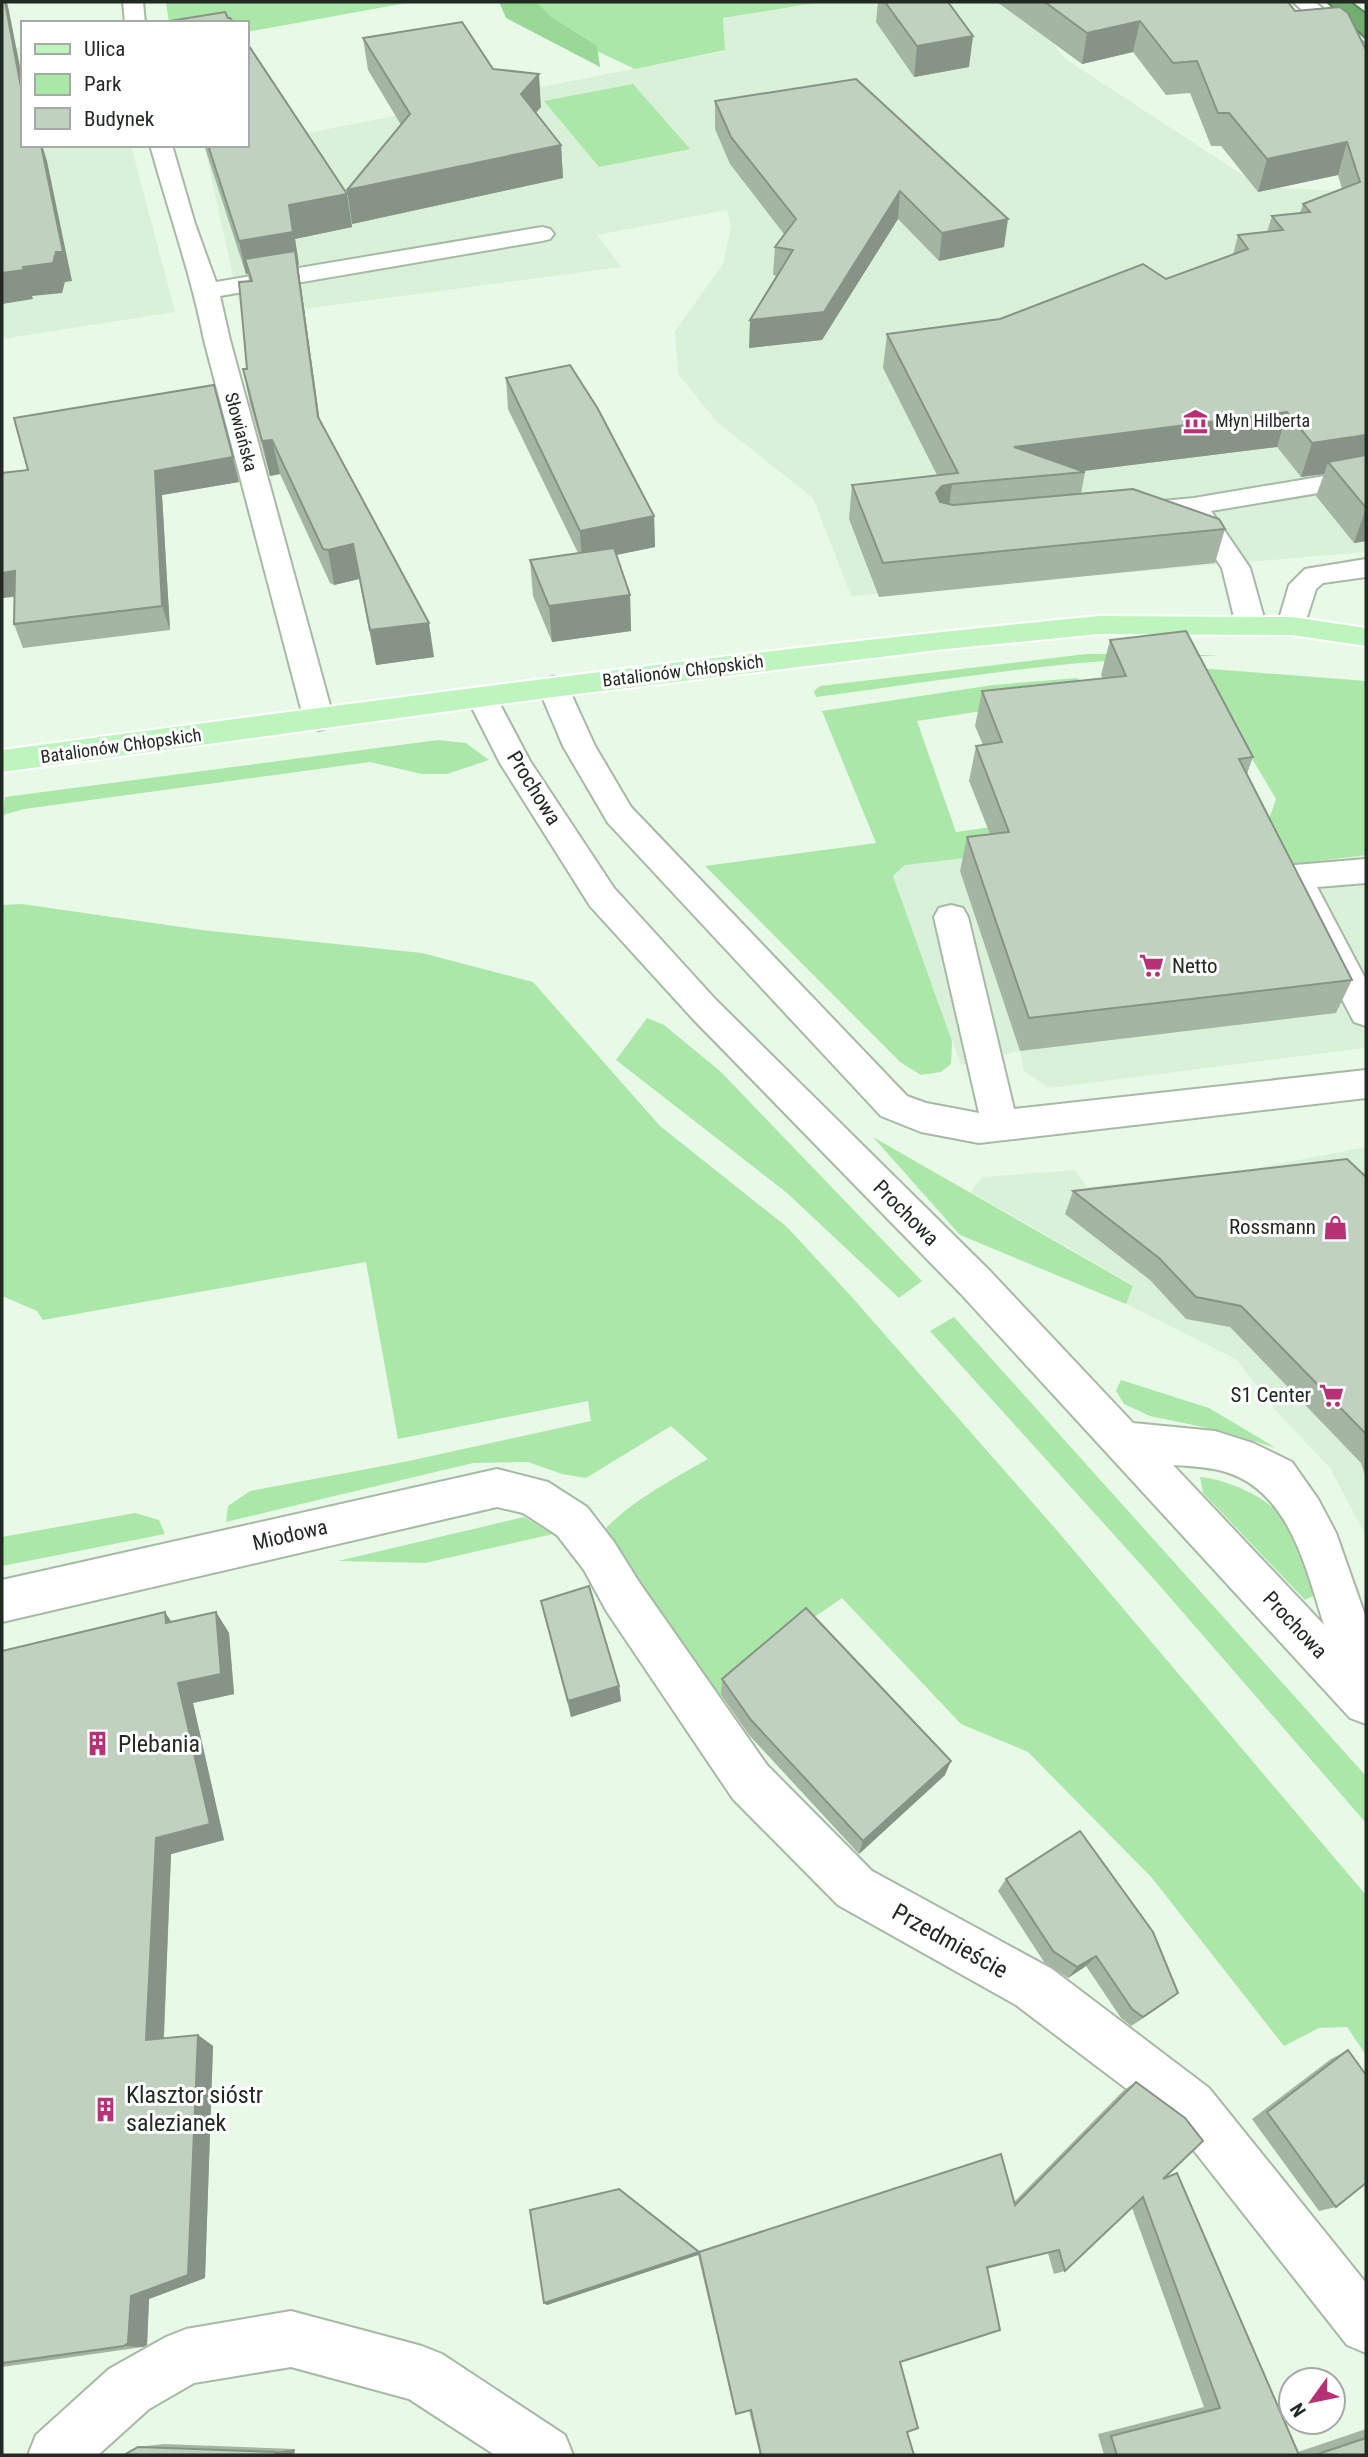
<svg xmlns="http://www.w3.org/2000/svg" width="1368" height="2457" font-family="'Roboto Condensed',sans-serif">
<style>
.built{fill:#d9f1d8}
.green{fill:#abe7a8}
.forest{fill:#9ad898}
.water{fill:#71ae6f;stroke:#598658;stroke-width:2}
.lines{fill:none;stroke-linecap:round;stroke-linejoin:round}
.minor-casing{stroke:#a7b9a6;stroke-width:4}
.major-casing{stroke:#fff;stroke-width:4}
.minor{fill:#fff;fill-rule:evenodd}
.major{fill:#bef5be;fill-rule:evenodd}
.wall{fill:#a5b5a4}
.shaded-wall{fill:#869386}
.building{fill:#c0d2bf;stroke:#869386;stroke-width:2}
.labels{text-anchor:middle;stroke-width:6;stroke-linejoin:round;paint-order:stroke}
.far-poi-label{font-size:18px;fill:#222922;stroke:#fff;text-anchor:start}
.far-street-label{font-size:18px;fill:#222922;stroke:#fff}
.street-label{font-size:21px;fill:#222922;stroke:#fff}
.poi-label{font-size:21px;fill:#222922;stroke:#fff;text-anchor:end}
.near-poi-label{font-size:24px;fill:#222922;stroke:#fff;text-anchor:start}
.near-street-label{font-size:24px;fill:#222922;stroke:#fff}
</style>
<rect width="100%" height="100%" fill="#e8fae7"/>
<g class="built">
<polygon points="821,2 1024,2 1064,58 1261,187 1366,192 1366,552 851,596 813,498 717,422 678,374 675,331 723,264 731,226 727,210 597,235 621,267 242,317 206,153 724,51 723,18"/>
<polygon points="23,47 23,145 131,145 175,312 2,339 2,49"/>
<polygon points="1252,825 1285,865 1366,855 1366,1048 1049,1088 1024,1071 1020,1051 961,1065 893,876 905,865"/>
<polygon points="1366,1147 1366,1536 1330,1468 1276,1411 1237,1360 1126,1304 1133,1285 971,1192 982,1177 1075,1170 1087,1187 1246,1170"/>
</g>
<g class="green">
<polygon points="166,2 412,2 247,32 247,23 169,23"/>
<polygon points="520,2 821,2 723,18 725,50 635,69 537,23"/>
<polygon points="633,84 690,149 599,167 544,101"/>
<path d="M1167,653l53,3c-136,0 -270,23 -404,41l-2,-6 6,-5 266,-32z"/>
<polygon points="1198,668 1366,681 1366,855 1285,865 1266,828 1276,799"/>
<polygon points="1077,678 1092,689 1086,695 917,721 956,832 1243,791 1252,825 905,865 893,876 952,1041 951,1064 941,1072 921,1075 900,1062 705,866 876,843 822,711 993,685"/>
<polygon points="438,740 466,743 489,760 447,774 422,774 370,762 24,809 3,815 5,797"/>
<path d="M22,904l180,26 220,23 111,29 127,144 127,101 63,68 204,232 312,368v160l-19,-28 -28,1 -35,18 -132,-168 -124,-126 -67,-28 -119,-126 -39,27 -86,73 -116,-165c31,-33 69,-52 107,-74l-37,-33 -85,52 -24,-4 -34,-12 -55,1 -247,59 2,-16 22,-15 154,-29 187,-41 -3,-20 -190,38 -32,-177 -323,58 -6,-9 -35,-15v-391z"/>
<polygon points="647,1018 664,1025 720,1071 922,1281 899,1298 787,1193 616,1060"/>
<polygon points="873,1137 1133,1286 1126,1304 960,1235"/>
<polygon points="954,1317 1366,1776 1366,1823 1153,1578 930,1331"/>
<polygon points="1121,1380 1209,1408 1276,1448 1222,1431 1150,1416 1124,1404 1116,1391"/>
<path d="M1200,1477c20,1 61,17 75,33 15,17 34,60 46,82l-16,8 -102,-107z"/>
<polygon points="135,1513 159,1520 165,1534 2,1566 2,1537"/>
<polygon points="524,1517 553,1534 425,1563 338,1561"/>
</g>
<polygon class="forest" points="499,2 536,2 551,17 597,46 600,67 506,18"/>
<polygon class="water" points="1327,2 1351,2 1366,13 1366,39"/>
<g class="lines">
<defs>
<g id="minor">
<polygon points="123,2 143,2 145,23 125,23"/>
<polygon points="1293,2 1315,2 1366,45 1366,61 1359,59"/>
<path d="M150,145h22l23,79 21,58 326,-55 8,2 4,5 -4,5 -8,2 -322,55 10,44 104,380 -4,7 -11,3 -11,-3 -4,-7 -100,-380c-13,-66 -36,-130 -54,-195z"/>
<polygon points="1366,469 1366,485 1211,511 1250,568 1266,625 1261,632 1251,634 1241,632 1236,625 1222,568 1186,515 1130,520 1120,518 1116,512 1120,506 1130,504 1194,498"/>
<polygon points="1366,559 1366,577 1323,583 1316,589 1302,633 1292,635 1282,633 1277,626 1289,585 1305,569"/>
<polygon points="553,677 564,680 568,687 595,746 631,807 907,1096 926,1103 979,1113 934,917 939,908 951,905 963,908 968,917 1014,1109 1366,1070 1366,1098 979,1143 921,1132 881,1116 608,823 563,746 538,687 542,680"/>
<path d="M482,688l11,3 37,70 84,127 102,112 273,270 144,153 82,8 38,12 39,19 26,37 18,34 30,85v106l-16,-6 -389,-424 -269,-276 -102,-112 -90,-143 -33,-65 4,-7zM1173,1465c17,1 36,2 53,7 64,20 80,97 98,153z"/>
<polygon points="1366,859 1366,883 1317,887 1366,980 1366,1026 1354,1022 1278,877 1283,869 1295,865"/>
<polygon points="497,1469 548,1482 587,1507 614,1542 639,1582 767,1765 872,1871 1052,1969 1209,2088 1366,2283 1366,2353 1347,2345 1173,2124 1016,2005 838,1905 733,1799 607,1612 584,1570 557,1535 523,1513 497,1507 2,1622 2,1580"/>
<polygon points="291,2311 422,2346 442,2354 565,2435 573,2455 495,2455 409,2399 291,2367 194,2383 149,2409 98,2455 28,2455 36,2435 109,2369 166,2337 186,2329"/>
</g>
<path id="major" d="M1099,616l193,1 74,11v18l-74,-11 -193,-1 -153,15 -393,48 -551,75v-22c365,-48 730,-99 1097,-134z"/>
</defs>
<use href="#minor" class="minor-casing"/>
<use href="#major" class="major-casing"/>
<use href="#minor" class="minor"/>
<use href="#major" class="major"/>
</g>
<g class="wall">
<polygon points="878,2 948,2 969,67 914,77 876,22"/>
<polygon points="997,2 1288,2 1295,11 1366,50 1366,541 1354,543 1316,496 1324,474 1301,477 1277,447 1083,471 1085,472 1081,494 1225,529 1215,563 879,597 849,519 852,485 937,475 883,368 887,334 1000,319 1166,279 1233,255 1238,235 1267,232 1272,216 1300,213 1303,204 1342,189 1338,175 1258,192 1221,146 1211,146 1190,93 1166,95 1133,52 1082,64"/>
<polygon points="363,38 493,69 541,107 536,113 561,145 563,178 352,224 347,190 401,125 368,70"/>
<polygon points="856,79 1004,247 939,261 898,219 822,340 749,348 777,276 773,275 775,247 784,234 730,164 715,129 715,101"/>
<polygon points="204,145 247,145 347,194 352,227 295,239 299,265 298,265 320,422 434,657 376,665 359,579 334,585 330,583 280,474 270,476 250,404 243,369 247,369 249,282 248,274 246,274"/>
<polygon points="506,378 654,516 655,547 616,555 630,595 631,631 552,642 533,596 530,560 578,553 508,409"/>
<polygon points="2,473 239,482 162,495 170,630 23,648 14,624 14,597 2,598"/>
<polygon points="1110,640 1253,757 1247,774 1352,980 1336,1013 1020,1051 960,871 967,837 990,834 969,781 976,746 983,745 975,726 982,691 1103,678 1101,675"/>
<polygon points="1366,1177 1366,1478 1361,1463 1230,1327 1186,1319 1150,1280 1065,1214 1073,1191"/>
<polygon points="541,1601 619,1686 621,1701 571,1717 545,1618"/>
<polygon points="216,1612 229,1633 234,1694 193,1703 224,1840 171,1854 164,2039 198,2035 213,2046 205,2278 149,2299 147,2345 143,2347 2,2367 2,1651 172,1622"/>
<polygon points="722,1679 945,1775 859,1854 749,1735 721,1695"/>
<polygon points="1006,1879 1165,2003 1131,2026 1121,2018 1086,1966 1068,1978 1044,1962 998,1891"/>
<polygon points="1348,2050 1336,2207 1319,2211 1252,2119 1331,2059"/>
<polygon points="1136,2082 1163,2179 1298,2452 1366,2429 1366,2455 1104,2455 1098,2434 1204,2407 1132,2208 1065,2271 1054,2274 1048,2253 987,2268 900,2362 907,2432 914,2455 760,2455 749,2410 736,2414 735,2413 698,2255 547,2305 544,2303 699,2252 1014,2202 1124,2090"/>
<polygon points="164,2444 295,2449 294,2455 124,2455 138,2447"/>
</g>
<g class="shaded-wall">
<polygon points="5,2 7,2 9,11 23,82 23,98"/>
<polygon points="1140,21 1133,52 1082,64 1087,33"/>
<polygon points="973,36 969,67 914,77 917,46"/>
<polygon points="539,74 541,107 523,127 521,94"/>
<polygon points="1347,142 1338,175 1258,192 1267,159"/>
<polygon points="41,145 42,145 47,161 72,281 65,282 62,293 32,296 33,299 2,304 2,273 23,267"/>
<polygon points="561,145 563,178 352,224 347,190"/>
<polygon points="900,191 898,219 822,340 749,348 750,320"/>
<polygon points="347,194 352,227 295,239 299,265 298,265 324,452 245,259 248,274 246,274 239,241 289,205"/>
<polygon points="1008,219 1004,247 939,261 942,233"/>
<polygon points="1287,412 1277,447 1059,474 1014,447"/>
<polygon points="1366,435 1366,467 1328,462 1324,474 1301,477 1312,443"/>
<polygon points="272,440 280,474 270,476 262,441"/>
<polygon points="233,457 239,482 162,495 170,630 162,606 155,471"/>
<polygon points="952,484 947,518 936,493 942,486"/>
<polygon points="1366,508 1366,541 1354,543"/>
<polygon points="654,516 655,547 582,562 580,531"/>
<polygon points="353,544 359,579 334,585 328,550"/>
<polygon points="15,571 24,595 2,598 2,573"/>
<polygon points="630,595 631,631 552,642 549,606"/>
<polygon points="429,623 434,657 376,665 370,630"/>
<polygon points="165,1612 179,1633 166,1623"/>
<polygon points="216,1612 229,1633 234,1694 193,1703 224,1840 171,1854 163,2051 146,2040 156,1838 178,1683"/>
<polygon points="619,1686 621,1701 571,1717 568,1701"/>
<polygon points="951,1761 945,1775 859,1854 863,1841"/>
<polygon points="1096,1956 1086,1966 1068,1978 1077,1967"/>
<polygon points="1178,1993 1165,2003 1131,2026 1143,2017"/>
<polygon points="198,2035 213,2046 205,2278 149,2299 147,2345 143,2347 124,2346 131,2296"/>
<polygon points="1059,2250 1048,2253 978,2271 987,2267"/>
<polygon points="699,2252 698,2255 547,2305 544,2303"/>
<polygon points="295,2449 294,2455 275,2455 276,2452"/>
</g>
<g class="building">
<polygon points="2,2 5,2 23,98 23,145 41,145 63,252 56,252 53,263 23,267 24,270 2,273"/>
<polygon points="885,2 948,2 973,36 917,46"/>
<polygon points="1045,2 1288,2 1295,11 1340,7 1348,13 1366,50 1366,435 1312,443 1287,412 1014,447 1085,472 952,484 942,486 936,493 940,502 953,505 1133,489 1219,519 1225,529 883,563 852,485 958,473 887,334 1000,319 1143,264 1166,279 1248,249 1238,235 1283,230 1272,216 1310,212 1303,204 1360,182 1347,142 1267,159 1229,113 1218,113 1197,61 1173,63 1140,21 1087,33"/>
<polygon points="225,12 228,18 230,18 234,23 157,23"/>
<polygon points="462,22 493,69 539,74 521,94 561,145 347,190 410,114 363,38"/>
<polygon points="247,43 347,194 289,205 293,232 239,241 208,145 247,145"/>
<polygon points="856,79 1008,219 942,233 900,191 824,312 750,320 793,250 775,247 796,219 731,137 715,101"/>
<polygon points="295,251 318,417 429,623 370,630 353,544 328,550 323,549 272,440 262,441 243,369 247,369 239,282 252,281 245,259"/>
<polygon points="570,365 598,409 654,516 580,531 506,378"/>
<polygon points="214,385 233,457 155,471 162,606 14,624 15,571 2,573 2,473 28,470 14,418"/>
<polygon points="1366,455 1366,508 1328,462"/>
<polygon points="614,548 630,595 549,606 530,560"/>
<polygon points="1186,631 1253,757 1239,759 1352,980 1029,1018 967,837 1009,832 976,746 1002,742 982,691 1126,676 1110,640"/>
<polygon points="1347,1159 1366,1177 1366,1434 1241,1306 1196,1297 1159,1258 1073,1191"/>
<polygon points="589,1586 619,1686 568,1701 541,1601"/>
<polygon points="806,1608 951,1761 863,1841 751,1720 722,1679"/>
<polygon points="165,1612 166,1623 216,1612 221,1674 178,1683 210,1824 156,1838 146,2040 198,2035 188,2275 131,2296 128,2343 124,2346 2,2363 2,1651"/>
<polygon points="1080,1831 1153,1932 1178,1993 1143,2017 1132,2009 1096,1956 1077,1967 1053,1951 1006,1879"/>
<polygon points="1348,2050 1366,2075 1366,2183 1336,2207 1267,2112"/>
<polygon points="1136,2082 1185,2118 1203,2141 1163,2179 1177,2173 1299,2455 1117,2455 1111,2436 1220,2408 1143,2197 1065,2271 1059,2250 987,2267 1000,2330 900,2362 918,2428 907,2432 914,2455 761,2455 751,2410 736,2414 699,2252 1001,2154 1015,2205"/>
<polygon points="619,2189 699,2252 544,2303 530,2210"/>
<polygon points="1366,2438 1366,2455 1315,2455"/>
<polygon points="138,2447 276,2452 275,2455 124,2455"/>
</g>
<defs>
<symbol id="museum-bare" viewBox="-9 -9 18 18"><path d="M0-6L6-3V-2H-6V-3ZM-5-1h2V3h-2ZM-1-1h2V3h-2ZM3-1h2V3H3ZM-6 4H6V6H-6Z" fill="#b73175" stroke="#fff" stroke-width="2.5" paint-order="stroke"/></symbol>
<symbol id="supermarket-bare" viewBox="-9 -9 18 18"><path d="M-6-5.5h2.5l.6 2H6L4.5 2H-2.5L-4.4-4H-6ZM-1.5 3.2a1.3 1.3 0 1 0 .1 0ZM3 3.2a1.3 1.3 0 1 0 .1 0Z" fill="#b73175" stroke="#fff" stroke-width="2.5" paint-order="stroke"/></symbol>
<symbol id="shop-bare" viewBox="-9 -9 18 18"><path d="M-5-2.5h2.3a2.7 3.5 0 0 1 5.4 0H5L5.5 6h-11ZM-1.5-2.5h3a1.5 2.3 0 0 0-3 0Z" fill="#b73175" stroke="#fff" stroke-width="2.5" paint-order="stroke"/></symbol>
<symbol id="building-bare" viewBox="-9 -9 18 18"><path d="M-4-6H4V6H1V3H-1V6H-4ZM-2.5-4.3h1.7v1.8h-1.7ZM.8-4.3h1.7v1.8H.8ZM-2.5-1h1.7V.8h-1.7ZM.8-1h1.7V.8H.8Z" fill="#b73175" stroke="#fff" stroke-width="2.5" paint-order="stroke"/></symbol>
</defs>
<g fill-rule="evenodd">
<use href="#museum-bare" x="1178" y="404" width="35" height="35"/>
<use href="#supermarket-bare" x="1134" y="948" width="35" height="35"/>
<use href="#shop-bare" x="1318" y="1210" width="35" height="35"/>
<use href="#supermarket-bare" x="1314" y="1378" width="35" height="35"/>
<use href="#building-bare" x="80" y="1726" width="35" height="35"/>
<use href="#building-bare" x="88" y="2092" width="35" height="35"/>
</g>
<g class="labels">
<g class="far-poi-label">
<text x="1215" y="427">Młyn Hilberta</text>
</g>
<g class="far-street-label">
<text transform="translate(241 432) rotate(75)" y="6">Słowiańska</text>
<text transform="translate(683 671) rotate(-7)" y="6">Batalionów Chłopskich</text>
<text transform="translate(121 746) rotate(-8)" y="6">Batalionów Chłopskich</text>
</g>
<g class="street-label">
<text transform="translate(534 788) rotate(58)" y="7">Prochowa</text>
<text transform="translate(906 1213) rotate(45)" y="7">Prochowa</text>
<text transform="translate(290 1535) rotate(-13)" y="7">Miodowa</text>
<text transform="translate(1295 1625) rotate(47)" y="7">Prochowa</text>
</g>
<g class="poi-label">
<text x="1172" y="973" text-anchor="start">Netto</text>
<text x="1316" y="1234">Rossmann</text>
<text x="1311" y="1402">S1 Center</text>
</g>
<g class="near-poi-label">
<text x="118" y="1752">Plebania</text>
<text x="126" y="2103">Klasztor sióstr<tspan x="126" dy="28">salezianek</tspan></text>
</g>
<g class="near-street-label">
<text transform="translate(950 1941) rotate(29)" y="8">Przedmieście</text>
</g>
</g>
<rect width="1368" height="2457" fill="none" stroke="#222922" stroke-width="7"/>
<rect x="21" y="21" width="228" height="126" fill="#ffffff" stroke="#a7a9a7" stroke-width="2"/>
<rect x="35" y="44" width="35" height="10" fill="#bef5be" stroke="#a7a9a7" stroke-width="2"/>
<text x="84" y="56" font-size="21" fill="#222922">Ulica</text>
<rect x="35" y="74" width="35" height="21" fill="#abe7a8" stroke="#a7a9a7" stroke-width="2"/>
<text x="84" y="91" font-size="21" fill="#222922">Park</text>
<rect x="35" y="108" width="35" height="21" fill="#c0d2bf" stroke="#a7a9a7" stroke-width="2"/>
<text x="84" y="126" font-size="21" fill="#222922">Budynek</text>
<g transform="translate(1312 2401) rotate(237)"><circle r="33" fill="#ffffff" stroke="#a7a9a7" stroke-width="2"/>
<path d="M0-5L12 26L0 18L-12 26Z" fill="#b73175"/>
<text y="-10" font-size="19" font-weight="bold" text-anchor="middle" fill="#222922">N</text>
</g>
</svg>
